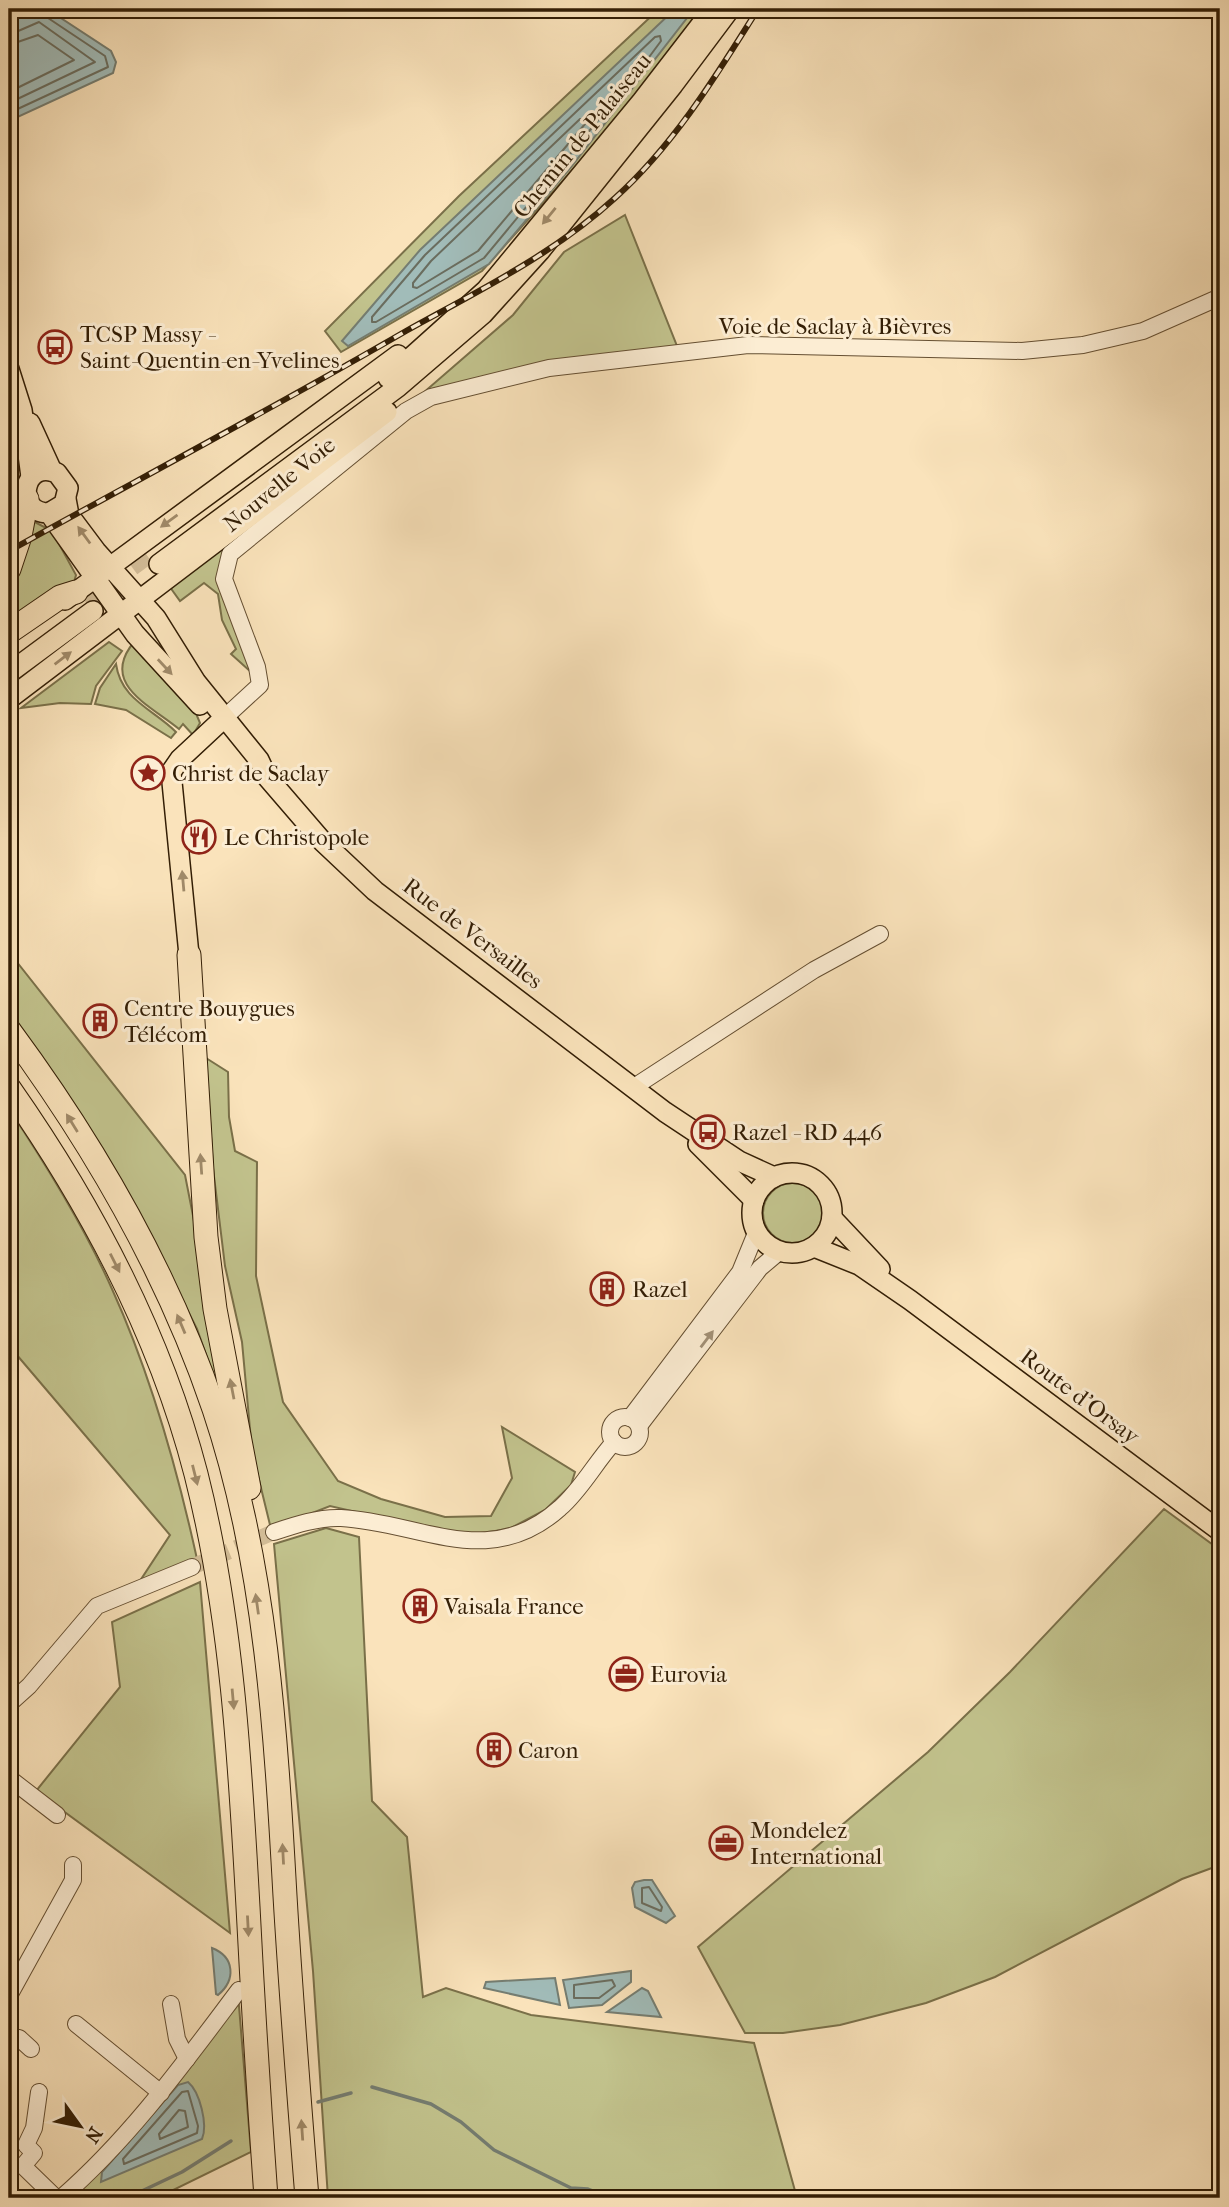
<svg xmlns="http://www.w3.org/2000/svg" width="1229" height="2207" font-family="'IM FELL French Canon',serif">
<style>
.green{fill:#c2c38d;stroke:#7a7049;stroke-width:2}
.water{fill:#a1bcb9;stroke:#757d71;stroke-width:2}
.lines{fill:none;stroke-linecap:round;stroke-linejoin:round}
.shore{stroke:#6a6d5f;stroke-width:2}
.stream{stroke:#757d71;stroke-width:3.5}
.minor-tunnel{stroke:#d2bc97;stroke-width:16;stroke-dasharray:16 8;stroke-linecap:butt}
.major-tunnel{stroke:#d2bc97;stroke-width:19;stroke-dasharray:19 10;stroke-linecap:butt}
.minor-casing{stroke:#654f32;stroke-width:18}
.major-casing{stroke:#331e05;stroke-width:22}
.highway-casing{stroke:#331e05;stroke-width:25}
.minor{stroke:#fcedd3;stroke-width:16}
.major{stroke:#fae3bb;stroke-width:19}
.highway{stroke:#fae3bb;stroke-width:23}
.rail-casing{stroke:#331e05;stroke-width:6}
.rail{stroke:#fcedd3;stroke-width:3.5;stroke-dasharray:10;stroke-linecap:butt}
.oneway{fill:#a08a69}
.oneway2{fill:#a29076}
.labels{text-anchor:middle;stroke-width:6;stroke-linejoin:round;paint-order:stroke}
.street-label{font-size:23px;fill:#331e05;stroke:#fcedd3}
.poi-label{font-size:23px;fill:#331e05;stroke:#fcedd3;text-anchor:start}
</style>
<rect width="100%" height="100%" fill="#fae3bb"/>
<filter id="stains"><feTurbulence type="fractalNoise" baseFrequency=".00286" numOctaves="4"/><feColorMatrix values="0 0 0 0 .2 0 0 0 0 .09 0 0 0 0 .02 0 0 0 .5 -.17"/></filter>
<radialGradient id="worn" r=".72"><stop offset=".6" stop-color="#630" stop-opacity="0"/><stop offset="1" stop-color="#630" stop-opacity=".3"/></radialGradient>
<g class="green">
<polygon points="659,9 704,9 614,124 482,271 341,352 325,331 459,196"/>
<polygon points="625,215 677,346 423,393 513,315 564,252"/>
<polygon points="274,502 221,558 251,672 231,654 236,649 222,620 218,594 204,583 180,601 167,583"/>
<polygon points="29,519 52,531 76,575 74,582 9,625 9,579"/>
<polygon points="109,642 122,651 96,686 91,704 60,703 21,708"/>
<path d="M134,642l61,69 5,12 -7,12 -10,-11 -4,5c-29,-24 -80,-45 -45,-87z"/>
<path d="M116,664c5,36 37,45 60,68l-5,6 -45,-28 -31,-6 5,-16z"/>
<polygon points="9,952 185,1175 215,1328 218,1389 197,1329 170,1276 9,1014"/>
<polygon points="206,1058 228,1072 229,1117 235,1151 257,1162 256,1276 283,1402 338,1481 381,1499 445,1517 491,1516 512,1478 502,1427 575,1472 571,1485 545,1510 509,1529 474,1534 435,1530 330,1506 271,1529 252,1451 242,1342 225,1266 213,1168"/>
<path d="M9,1109c38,57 75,117 103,180 39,86 65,179 85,270l-61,28 34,-52 -154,-181 -7,-2z"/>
<circle cx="793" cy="1213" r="30"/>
<polygon points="1164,1509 1220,1550 1220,1865 1182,1879 995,1977 926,2003 840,2025 783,2033 745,2033 698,1947 928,1752 1010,1672"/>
<polygon points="326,1528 359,1537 372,1801 407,1837 423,1997 446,1988 531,2015 754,2043 797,2198 328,2198 313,1971 274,1544"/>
<polygon points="200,1582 230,1933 36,1791 120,1687 112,1622"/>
<polygon points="238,1994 251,2152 157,2198 74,2198 156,2105"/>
</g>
<g class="water">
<polygon points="27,9 47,9 111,51 116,62 113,73 9,121 9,20"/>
<polygon points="675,9 694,9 571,167 489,264 348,346 342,341 420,250"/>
<polygon points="644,1880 652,1880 675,1916 666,1923 635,1907 632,1888 635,1882"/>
<path d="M212,1948c23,9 24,32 6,47l-2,-1z"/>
<polygon points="631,1971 631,1982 602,2005 569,2008 563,1980"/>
<polygon points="555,1978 560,2005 484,1988 486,1982"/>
<polygon points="642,1988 648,1991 661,2017 607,2012"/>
<path d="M188,2082c12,10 20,43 14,57l-101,43 1,-10 76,-87z"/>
</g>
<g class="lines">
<g class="shore">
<polyline points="9,35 39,22 95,62 9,103"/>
<polygon points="660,36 661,41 638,72 484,258 376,322 372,322 372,317 425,255 655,37"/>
<polyline points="9,45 38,35 74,60 9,92"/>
<polyline points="9,113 108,67 105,56 48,18 44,9"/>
<polygon points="580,119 585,120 585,124 478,251 417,288 413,287 413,283 431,261"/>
<polygon points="642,1888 649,1887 662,1907 661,1911 642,1903"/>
<polygon points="612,1980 615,1986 599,1998 574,1998 574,1985"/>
<polygon points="188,2091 198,2126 197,2133 124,2164 123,2159 182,2092"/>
<polygon points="179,2110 185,2111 188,2127 160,2139 159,2134"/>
</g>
<g class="stream">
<polyline points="372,2087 431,2104 461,2122 494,2150 571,2188 588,2189 610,2198"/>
<polyline points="318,2102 351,2093"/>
<polyline points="127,2198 182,2172 231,2141"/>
</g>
<polyline class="minor-tunnel" points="192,1567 274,1532"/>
<polyline class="major-tunnel" points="85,601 150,553"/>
<defs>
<g id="minor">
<polyline points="223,719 260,685 257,667 224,579 230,554 406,411 431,397 549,368 748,345 1022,351 1083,345 1143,331 1220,297"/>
<polyline points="634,1087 814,970 880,934"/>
<circle cx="625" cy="1432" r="15"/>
<polyline points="630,1418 740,1272 756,1233"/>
<polyline points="639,1426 760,1268 779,1252"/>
<path d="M274,1532c21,-7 45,-15 67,-14 79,4 148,54 219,-10 21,-18 35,-45 54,-66"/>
<polyline points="9,1704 29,1686 97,1606 192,1567"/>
<polyline points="9,1778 57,1815"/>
<polyline points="9,1996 73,1880 73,1865"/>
<polyline points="171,2004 177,2039 187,2059"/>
<polyline points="76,2024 161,2093"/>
<polyline points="9,2036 19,2038 31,2049"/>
<polyline points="39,2092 34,2128 26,2145 34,2153 23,2166 56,2198"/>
<path d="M61,2198c70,-61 123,-135 178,-208"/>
</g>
<g id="major">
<polyline points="9,369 22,410 31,477"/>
<polyline points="388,378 486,290 642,101 713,9"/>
<polyline points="30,423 52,471"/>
<polyline points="66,499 69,515 96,551 156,618 196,682 259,760 267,777 323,842 375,891 665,1112 739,1161 774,1177"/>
<path d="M49,513l15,-9 4,-16 -11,-15c-34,-15 -44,40 -8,40l86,121 65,71"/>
<polyline points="159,564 398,387 483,314 540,251 673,85 730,9"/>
<polyline points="65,600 398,355"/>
<polyline points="9,673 93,611"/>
<polyline points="9,699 387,412"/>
<polyline points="189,955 171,772 180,759 223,719"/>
<polyline points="698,1144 754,1200"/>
<circle cx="792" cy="1213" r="40"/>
<polyline points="832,1218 880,1269"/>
<polyline points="814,1247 859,1265 910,1300 1220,1531"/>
</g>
<g id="highway">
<polyline points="9,569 20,536 27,499"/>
<polyline points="9,632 60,597 76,592"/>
<polyline points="189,955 206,1237 215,1309 249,1488"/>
<path d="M9,1030c85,115 159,243 205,379 52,154 62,326 71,487 6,101 14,202 22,302"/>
<path d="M9,1088c82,117 151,247 187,386 36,142 44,288 52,433 5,97 11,194 18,291"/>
</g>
</defs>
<use href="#minor" class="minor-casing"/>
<use href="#major" class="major-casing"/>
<use href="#highway" class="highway-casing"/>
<use href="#minor" class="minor"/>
<use href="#major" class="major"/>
<use href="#highway" class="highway"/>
<defs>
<path id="rail" d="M9,551c132,-73 266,-144 397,-220 72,-40 148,-77 209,-133 59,-53 101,-122 143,-189"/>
</defs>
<use href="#rail" class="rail-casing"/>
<use href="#rail" class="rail"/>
</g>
<defs><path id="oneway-solid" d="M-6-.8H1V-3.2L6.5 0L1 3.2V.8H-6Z" transform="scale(1.75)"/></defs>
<g class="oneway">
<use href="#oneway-solid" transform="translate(549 216) rotate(129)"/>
<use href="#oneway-solid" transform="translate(169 521) rotate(144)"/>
<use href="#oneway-solid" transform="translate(84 535) rotate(-126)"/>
<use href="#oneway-solid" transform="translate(63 658) rotate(-37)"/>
<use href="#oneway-solid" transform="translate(165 667) rotate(47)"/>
<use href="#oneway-solid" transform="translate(183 881) rotate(-95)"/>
<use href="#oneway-solid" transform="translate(72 1123) rotate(-122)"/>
<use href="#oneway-solid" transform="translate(201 1164) rotate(-94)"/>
<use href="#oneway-solid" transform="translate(115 1263) rotate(63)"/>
<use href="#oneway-solid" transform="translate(181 1324) rotate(-113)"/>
<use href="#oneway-solid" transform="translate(232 1389) rotate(-101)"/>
<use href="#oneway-solid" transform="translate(195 1475) rotate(76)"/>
<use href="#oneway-solid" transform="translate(257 1604) rotate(-98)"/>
<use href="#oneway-solid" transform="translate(233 1699) rotate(85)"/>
<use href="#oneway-solid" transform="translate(283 1854) rotate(-93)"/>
<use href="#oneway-solid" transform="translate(248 1926) rotate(87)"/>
<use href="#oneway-solid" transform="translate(302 2130) rotate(-94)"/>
</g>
<use class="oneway2" href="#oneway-solid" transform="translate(707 1339) rotate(-53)"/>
<defs>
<symbol id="bus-ring" viewBox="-11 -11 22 22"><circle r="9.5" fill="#fcedd3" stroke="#8f2418" stroke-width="1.5"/><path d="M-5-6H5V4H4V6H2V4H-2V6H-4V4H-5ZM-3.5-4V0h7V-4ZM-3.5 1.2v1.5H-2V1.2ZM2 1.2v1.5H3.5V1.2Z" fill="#8f2418"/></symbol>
<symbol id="sight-ring" viewBox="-11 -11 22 22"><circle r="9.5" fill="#fcedd3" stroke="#8f2418" stroke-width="1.5"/><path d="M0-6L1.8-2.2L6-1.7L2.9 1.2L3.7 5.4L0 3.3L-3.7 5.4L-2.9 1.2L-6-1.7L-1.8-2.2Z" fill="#8f2418"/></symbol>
<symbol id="restaurant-ring" viewBox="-11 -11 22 22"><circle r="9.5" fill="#fcedd3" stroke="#8f2418" stroke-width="1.5"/><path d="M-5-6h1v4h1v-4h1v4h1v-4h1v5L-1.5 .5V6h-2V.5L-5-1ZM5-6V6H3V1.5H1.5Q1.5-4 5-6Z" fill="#8f2418"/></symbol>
<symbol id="building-ring" viewBox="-11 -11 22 22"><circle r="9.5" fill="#fcedd3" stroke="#8f2418" stroke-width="1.5"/><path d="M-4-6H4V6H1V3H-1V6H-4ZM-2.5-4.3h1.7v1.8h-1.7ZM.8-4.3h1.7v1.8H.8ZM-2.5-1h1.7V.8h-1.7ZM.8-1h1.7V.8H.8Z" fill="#8f2418"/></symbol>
<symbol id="office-ring" viewBox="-11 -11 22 22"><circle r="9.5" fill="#fcedd3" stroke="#8f2418" stroke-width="1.5"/><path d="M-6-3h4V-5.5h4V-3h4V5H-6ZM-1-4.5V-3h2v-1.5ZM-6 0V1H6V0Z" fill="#8f2418"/></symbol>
</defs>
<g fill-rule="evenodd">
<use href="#bus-ring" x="36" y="328" width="38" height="38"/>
<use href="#sight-ring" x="129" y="754" width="38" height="38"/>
<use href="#restaurant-ring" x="180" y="818" width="38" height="38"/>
<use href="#building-ring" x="81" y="1002" width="38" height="38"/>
<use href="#bus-ring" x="689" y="1113" width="38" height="38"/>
<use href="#building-ring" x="588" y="1270" width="38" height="38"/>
<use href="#building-ring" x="401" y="1587" width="38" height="38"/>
<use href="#office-ring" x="607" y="1655" width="38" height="38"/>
<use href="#building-ring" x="475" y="1731" width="38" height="38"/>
<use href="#office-ring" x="707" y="1824" width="38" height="38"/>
</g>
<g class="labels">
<g class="street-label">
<text transform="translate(582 135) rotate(-51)" y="8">Chemin de Palaiseau</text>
<text x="835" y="334">Voie de Saclay à Bièvres</text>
<text transform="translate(279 484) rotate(-39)" y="8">Nouvelle Voie</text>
<text transform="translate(473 933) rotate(37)" y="8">Rue de Versailles</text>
<text transform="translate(1080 1396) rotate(37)" y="8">Route d'Orsay</text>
</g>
<g class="poi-label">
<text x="80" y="342">TCSP Massy -<tspan x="80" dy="26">Saint-Quentin-en-Yvelines</tspan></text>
<text x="172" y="781">Christ de Saclay</text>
<text x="224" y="845">Le Christopole</text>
<text x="124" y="1016">Centre Bouygues<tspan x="124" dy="26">Télécom</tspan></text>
<text x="732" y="1140">Razel - RD 446</text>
<text x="632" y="1297">Razel</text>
<text x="444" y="1614">Vaisala France</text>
<text x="650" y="1682">Eurovia</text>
<text x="518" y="1758">Caron</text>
<text x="750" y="1838">Mondelez<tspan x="750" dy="26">International</tspan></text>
</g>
</g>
<rect width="1229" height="2207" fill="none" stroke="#fae3bb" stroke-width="35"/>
<rect x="10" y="10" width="1208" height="2186" fill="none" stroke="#331e05" stroke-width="3.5"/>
<rect x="18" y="18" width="1194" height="2172" fill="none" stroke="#331e05" stroke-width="2"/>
<g transform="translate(80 2126) rotate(123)" stroke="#fcedd3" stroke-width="5" paint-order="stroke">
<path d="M0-5L12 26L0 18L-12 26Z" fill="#331e05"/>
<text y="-10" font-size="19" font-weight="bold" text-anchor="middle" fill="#331e05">N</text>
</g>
<rect width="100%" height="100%" filter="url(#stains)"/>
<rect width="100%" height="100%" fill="url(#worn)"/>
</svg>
